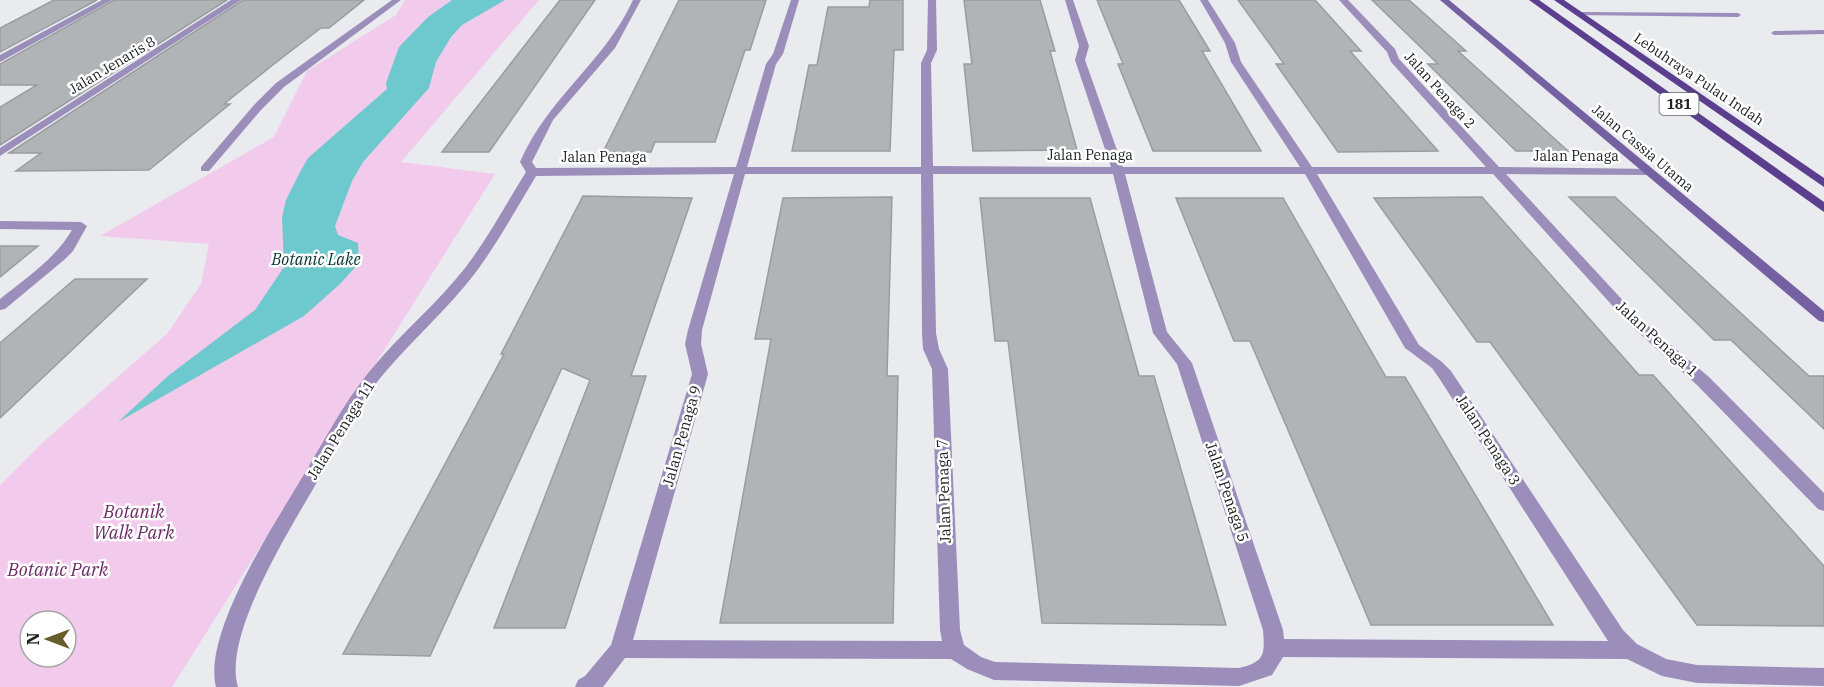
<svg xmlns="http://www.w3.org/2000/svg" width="1824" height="687" font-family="'IBM Plex Serif',serif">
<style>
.green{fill:#f2caec;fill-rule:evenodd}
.water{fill:#6dc9cd}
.building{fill:#b1b4b6;stroke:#999d9f;stroke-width:1.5}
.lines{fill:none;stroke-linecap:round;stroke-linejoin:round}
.lane{fill:#9b8ebb;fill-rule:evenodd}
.street{fill:#9b8ebb;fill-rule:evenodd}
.secondary{fill:#7560a1;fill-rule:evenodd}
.primary{fill:#5b3e8d;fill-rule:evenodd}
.labels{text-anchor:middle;stroke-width:5;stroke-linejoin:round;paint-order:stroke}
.far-street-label{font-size:14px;fill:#212223;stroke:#fff}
.shield{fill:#fff;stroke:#646465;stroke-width:1.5}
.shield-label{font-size:14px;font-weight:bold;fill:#212223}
.street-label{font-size:15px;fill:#212223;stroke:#fff}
.water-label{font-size:16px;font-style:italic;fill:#013132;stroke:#fff}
.near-park-label{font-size:18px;font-style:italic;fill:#6a2b65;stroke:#fff}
</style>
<rect width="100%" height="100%" fill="#e9ebef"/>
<path class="green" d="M405,0h134l-138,162 94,12 -323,513h-172v-202l43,-43 124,-108 34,-50 8,-40 -109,-8 174,-99 33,-66 89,-56zM30,621h36v36h-36z"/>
<polygon class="water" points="452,0 505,0 462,25 451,37 436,62 429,88 363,162 352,181 335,226 338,235 358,243 359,263 340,284 304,316 118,422 168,376 255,310 284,267 282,217 286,200 299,174 308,158 387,89 386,83 399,47 428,17"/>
<g class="building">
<polygon points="54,0 97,0 0,52 0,28"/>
<polygon points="114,0 227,0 0,145 0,107 37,85 0,85 0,64"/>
<polygon points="243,0 364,0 329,28 321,28 274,64 224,104 230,104 149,170 16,171 41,153 9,153"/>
<polygon points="560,0 595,0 489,152 442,152"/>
<polygon points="679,0 766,0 750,50 745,50 715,142 655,142 651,152 603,152"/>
<polygon points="870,0 903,0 903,50 894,50 890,151 792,151 809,65 817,65 828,7 869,7"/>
<polygon points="964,0 1040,0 1055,51 1050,51 1077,150 973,151 964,64 972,64"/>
<polygon points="1097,0 1179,0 1210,51 1202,51 1261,151 1153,151 1118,64 1123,64"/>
<polygon points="1238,0 1315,0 1361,51 1350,51 1438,151 1338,152 1276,64 1284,64"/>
<polygon points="1372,0 1409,0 1466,51 1458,51 1568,151 1516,151 1428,64 1438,64"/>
<polygon points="583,196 692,198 631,376 646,376 565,628 494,628 590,380 562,368 430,656 343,654 504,354 501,354"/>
<polygon points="892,197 887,376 898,376 893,623 720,623 771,339 755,339 783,198"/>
<polygon points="1482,197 1639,375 1653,375 1824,566 1824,626 1697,625 1490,342 1477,342 1374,198"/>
<polygon points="1569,197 1615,197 1809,376 1824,376 1824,429 1731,340 1714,340"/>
<polygon points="980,198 1090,198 1139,376 1154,376 1226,625 1042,623 1008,341 995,341"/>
<polygon points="1176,198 1283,198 1386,377 1405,377 1553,625 1371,625 1250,341 1234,341"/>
<polygon points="0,246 38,246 0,277"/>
<polygon points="75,279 147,279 0,418 0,343"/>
</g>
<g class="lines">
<g class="lane">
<polygon points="1578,12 1738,13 1741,15 1738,17 1576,15 1575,14"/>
<polygon points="1824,30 1824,34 1774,35 1771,33 1774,31"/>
</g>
<g class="street">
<polygon points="102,0 112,0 0,62 0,55"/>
<polygon points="231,0 241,0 0,156 0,148"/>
<polygon points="392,0 401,0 284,87 261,110 209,171 201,171 201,167 254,105 276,83"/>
<path d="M633,0h8l-26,48 -62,72 -21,42 4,6 200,-1 30,-103 7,-10 18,-54h8l-16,54 -7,10 -29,103h174v-104l6,-13 1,-50h8l1,50 -6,13 2,103 178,1 -36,-107 4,-14 -14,-46h8l16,46 -4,14 38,107h177l-69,-105 -6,-19 -25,-43h8l27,43 6,19 71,105h174l-95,-105 -4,-10 -48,-52h9l47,49 4,10 100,108 153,2v4l-4,2 -142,-1 134,145 69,58 115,116v18l-6,-2 -121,-124 -67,-60 -137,-151h-176l102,171 23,17 9,9 172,259 14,14 29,15 31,6 127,3v18l-127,-3 -35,-7 -35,-17 -344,-2 -11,18 -33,11 -245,-6 -27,-11 -16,-10 -326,-1 -22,29h-28l3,-7 7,-4 26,-31 81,-271 -7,-30 3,-14 46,-156 -198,2c-19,32 -38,66 -60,96 -29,38 -65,69 -95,105 -26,32 -44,70 -64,105 -26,46 -95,153 -79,205h-22c-14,-54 60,-165 87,-211 21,-35 40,-72 66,-104 30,-37 67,-67 96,-104 23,-30 41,-64 61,-96l-6,-10c28,-65 84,-99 113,-162zM745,174h176l1,159 1,16 9,20 8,261 2,11 -309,-1 75,-266 -7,-30 1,-14zM933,174h180l40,159 24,31 86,266c2,24 2,32 -24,38l-244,-6 -14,-5 -17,-12 -4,-15 -12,-261 -9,-20 -3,-16zM1125,174h180l100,174 27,20 7,10 169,263 -324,-2 -1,-9 -91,-267 -25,-31z"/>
<path d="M0,221l81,1 6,4 -14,25 -9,9 -59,49 -5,1v-11c26,-21 55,-40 72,-69l-72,-1z"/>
</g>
<polygon class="secondary" points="1440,0 1449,0 1824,311 1824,322 1819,321"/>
<g class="primary">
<polygon points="1529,0 1539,0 1824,202 1824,212"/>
<polygon points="1554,0 1564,0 1824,178 1824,187"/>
</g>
</g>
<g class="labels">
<g class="far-street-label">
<text transform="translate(112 65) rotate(-31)" y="5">Jalan Jenaris 8</text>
<text transform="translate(1699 79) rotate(34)" y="5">Lebuhraya Pulau Indah</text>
<text transform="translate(1440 90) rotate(48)" y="5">Jalan Penaga 2</text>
<text transform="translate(1643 148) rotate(40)" y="5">Jalan Cassia Utama</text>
<text x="1090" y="160">Jalan Penaga</text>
<text x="1576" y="161">Jalan Penaga</text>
<text x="604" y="162">Jalan Penaga</text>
</g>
<rect class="shield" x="1659.5" y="93" width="39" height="22" rx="4.5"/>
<g class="shield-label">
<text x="1679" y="109">181</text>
</g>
<g class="street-label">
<text transform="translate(1657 339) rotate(42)" y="5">Jalan Penaga 1</text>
<text transform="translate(341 430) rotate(-58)" y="5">Jalan Penaga 11</text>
<text transform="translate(682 436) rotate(-74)" y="5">Jalan Penaga 9</text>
<text transform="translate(1488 440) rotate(57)" y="5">Jalan Penaga 3</text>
<text transform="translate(944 491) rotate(-92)" y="5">Jalan Penaga 7</text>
<text transform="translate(1227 492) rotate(71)" y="5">Jalan Penaga 5</text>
</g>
<g class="water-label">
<text x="316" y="265">Botanic Lake</text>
</g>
<g class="near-park-label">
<text x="134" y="518">Botanik<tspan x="134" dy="21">Walk Park</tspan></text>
<text x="58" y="576">Botanic Park</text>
</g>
</g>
<g transform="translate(48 639) rotate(270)"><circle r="28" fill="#ffffff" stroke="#a6a7a7" stroke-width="1.5"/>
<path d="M0-4.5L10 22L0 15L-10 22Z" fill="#665d2a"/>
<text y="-9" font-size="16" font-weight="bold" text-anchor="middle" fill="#212223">N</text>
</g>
</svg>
